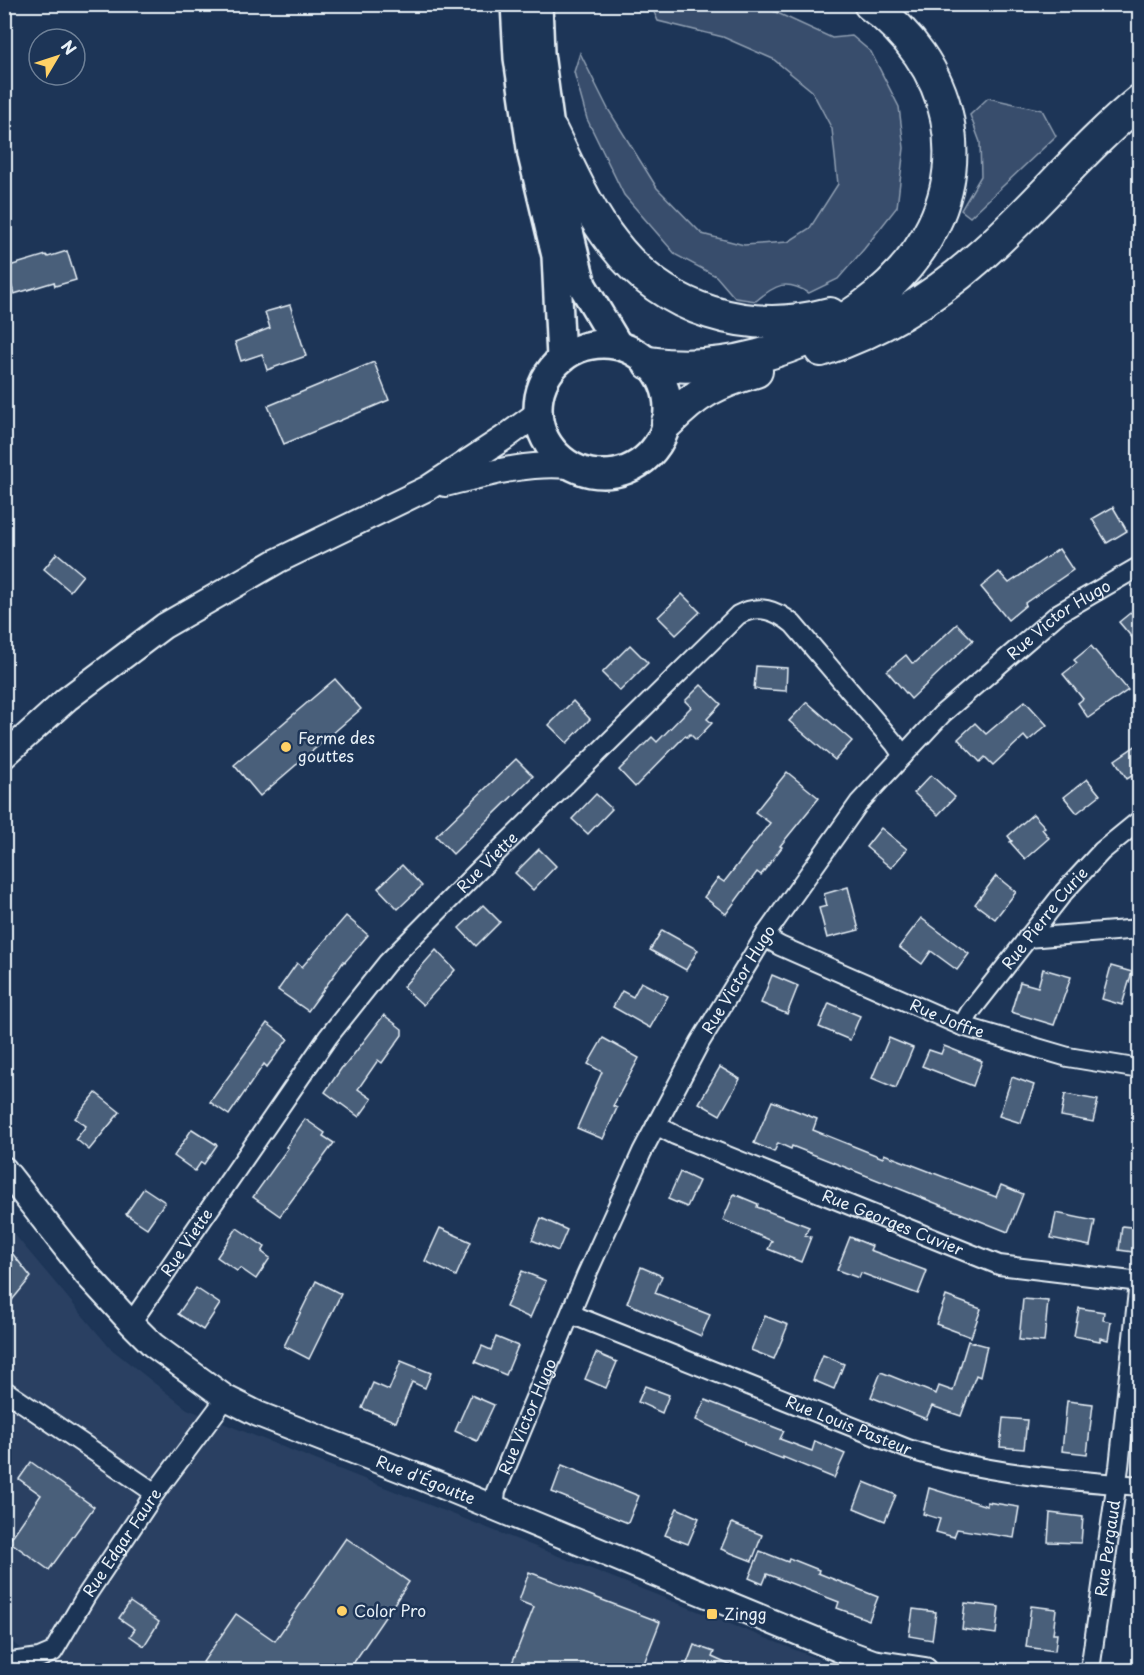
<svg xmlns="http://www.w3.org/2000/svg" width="1144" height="1675" font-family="'Playpen Sans',sans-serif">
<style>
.built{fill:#2a4162}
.green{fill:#374d6c;stroke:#909fb2;stroke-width:1.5}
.building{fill:#495e7a;stroke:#e8f1f8;stroke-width:1.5}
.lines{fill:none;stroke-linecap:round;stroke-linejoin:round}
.street-casing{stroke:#e8f1f8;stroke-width:22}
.secondary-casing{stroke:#e8f1f8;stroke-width:28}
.primary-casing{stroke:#e8f1f8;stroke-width:32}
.highway-casing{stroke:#e8f1f8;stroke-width:36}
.street{stroke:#1d3557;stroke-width:18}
.secondary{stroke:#1d3557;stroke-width:24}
.primary{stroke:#1d3557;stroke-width:27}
.highway{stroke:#1d3557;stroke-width:32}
.poi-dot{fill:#ffd166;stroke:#1d3557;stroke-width:2}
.labels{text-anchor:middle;stroke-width:5;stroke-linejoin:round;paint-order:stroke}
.street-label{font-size:16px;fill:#e8f1f8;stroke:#1d3557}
.poi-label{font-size:16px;fill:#e8f1f8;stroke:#1d3557;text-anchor:start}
</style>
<rect width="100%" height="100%" fill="#1d3557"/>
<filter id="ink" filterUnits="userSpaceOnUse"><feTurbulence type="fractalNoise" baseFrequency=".0167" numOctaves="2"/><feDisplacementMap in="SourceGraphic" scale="12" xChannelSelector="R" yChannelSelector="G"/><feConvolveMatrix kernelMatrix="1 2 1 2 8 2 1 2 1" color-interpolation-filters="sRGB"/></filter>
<g filter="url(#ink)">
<polygon class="built" points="4,1222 110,1348 187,1409 846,1670 12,1670 25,1652 4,1636"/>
<g class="green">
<path d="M651,5l120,5 61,28 20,-2 19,16 28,55 5,41 -7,59 -33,42 -26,30 -29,14c-23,-14 -33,-9 -53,8l-21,-3 -19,-22 -40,-21 -52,-60 -37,-76 -13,-47 6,-19 28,56 49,79 45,46 42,11 44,-3 22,-14 28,-44 -6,-55 -20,-38 -39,-32 -50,-22 -65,-16z"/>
<polygon points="988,98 1042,110 1056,136 970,217 961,210 981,176 980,142 970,115"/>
</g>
<g class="building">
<polygon points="67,251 76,280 55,286 54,282 14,294 6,267 46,255 48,257"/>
<polygon points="290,305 306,356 267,370 262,354 241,361 235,342 270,328 265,312"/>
<polygon points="374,362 389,400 284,444 268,406"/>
<polygon points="1113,507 1127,531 1107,543 1092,519"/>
<polygon points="1059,549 1073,570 1025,603 1026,605 1008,620 981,587 999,572 1009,583"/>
<polygon points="57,553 83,575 70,591 44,569"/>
<polygon points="682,594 700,612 676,635 658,617"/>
<polygon points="1140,605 1140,647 1119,622"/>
<polygon points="957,624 973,640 911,699 887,671 906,655 912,663 916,662"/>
<polygon points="630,645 648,663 620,691 602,673"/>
<polygon points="1091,646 1128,690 1088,718 1078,703 1083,699 1063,674 1077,663 1074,660"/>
<polygon points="756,666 787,668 786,691 754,689"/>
<polygon points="335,679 361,709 260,796 234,765"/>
<polygon points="701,685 721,704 707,719 712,723 696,740 690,734 687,737 685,736 635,787 619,770 652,737 657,742 691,707 685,701"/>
<polygon points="573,701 590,719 567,743 549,725"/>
<polygon points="1025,701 1047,725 1028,741 1024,736 993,765 985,757 980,762 958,739 975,723 986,734"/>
<polygon points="807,702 852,741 835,760 789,721"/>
<polygon points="1140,743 1140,771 1127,779 1115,760"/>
<polygon points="516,759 533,776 453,854 436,836"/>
<polygon points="787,772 819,798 780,846 782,847 761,875 757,872 726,914 704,897 718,878 724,882 770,823 755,812"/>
<polygon points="931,775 955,797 938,815 914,793"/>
<polygon points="1087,779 1100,795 1077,813 1064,797"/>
<polygon points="596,794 612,809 588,834 572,819"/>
<polygon points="1033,814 1045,827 1042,829 1049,838 1025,859 1010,842 1012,841 1008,836"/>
<polygon points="881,828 907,849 891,868 866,847"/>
<polygon points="539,849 556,866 533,890 515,873"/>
<polygon points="402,865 422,886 398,909 378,888"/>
<polygon points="996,876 1016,892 995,919 975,904"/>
<polygon points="848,887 859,930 827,938 819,908 827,906 824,894"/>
<polygon points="483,905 500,922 476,946 459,928"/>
<polygon points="346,916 368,935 345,962 344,961 308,1011 278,990 297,963 302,967"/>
<polygon points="921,918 969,954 957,970 931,951 922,964 899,947"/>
<polygon points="662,930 698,950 686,970 650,950"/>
<polygon points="436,950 455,970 423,1005 403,987"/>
<polygon points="1111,966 1132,972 1122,1005 1102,999"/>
<polygon points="1043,969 1071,977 1054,1025 1011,1012 1020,982 1038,987"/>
<polygon points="772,975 798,986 787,1014 761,1003"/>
<polygon points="641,982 668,996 650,1028 613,1007 622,991 633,997"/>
<polygon points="829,1003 860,1016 850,1040 819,1027"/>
<polygon points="384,1015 402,1029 402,1035 382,1063 378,1060 358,1089 372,1099 359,1117 325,1092 343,1066 344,1067"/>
<polygon points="267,1023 288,1039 267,1067 264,1064 229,1115 210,1102"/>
<polygon points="603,1038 639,1058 613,1106 617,1108 603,1139 577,1128 602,1072 588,1064"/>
<polygon points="889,1038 913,1048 896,1088 872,1078"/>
<polygon points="944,1046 982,1061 973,1086 922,1066 929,1050 941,1054"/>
<polygon points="720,1067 740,1079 720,1115 699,1103"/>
<polygon points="1012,1077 1034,1085 1021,1123 999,1116"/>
<polygon points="96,1093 120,1112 89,1150 76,1139 86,1126 75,1118"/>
<polygon points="1065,1094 1098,1100 1093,1122 1061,1116"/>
<polygon points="772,1101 817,1119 813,1130 883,1158 884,1154 996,1197 1001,1185 1023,1194 1008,1232 792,1146 791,1149 778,1143 774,1152 754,1143"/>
<polygon points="305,1119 325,1133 323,1136 334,1143 280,1216 253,1197 288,1148 286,1147"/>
<polygon points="192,1129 217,1145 204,1164 201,1162 195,1171 174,1156"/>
<polygon points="680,1172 699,1181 687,1207 668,1199"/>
<polygon points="144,1188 165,1202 147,1228 126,1214"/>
<polygon points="734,1194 758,1204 757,1207 809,1227 805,1235 811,1237 801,1262 768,1249 772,1241 723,1220"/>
<polygon points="1056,1213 1095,1221 1090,1246 1051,1238"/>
<polygon points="541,1218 567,1230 558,1251 532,1240"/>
<polygon points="1122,1226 1140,1228 1140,1253 1119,1250"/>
<polygon points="237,1228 265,1247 262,1252 270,1258 256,1279 240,1268 237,1271 217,1257"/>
<polygon points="440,1228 471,1242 456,1276 425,1261"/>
<polygon points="850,1237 872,1246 870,1250 927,1271 918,1294 861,1273 859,1278 837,1270"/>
<polygon points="4,1243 31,1277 4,1310"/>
<polygon points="641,1267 662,1276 655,1293 710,1315 701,1336 627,1303"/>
<polygon points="522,1271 546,1281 530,1318 506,1307"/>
<polygon points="316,1281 341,1294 309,1359 284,1346"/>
<polygon points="196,1288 220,1304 203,1330 178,1314"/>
<polygon points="946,1296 981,1309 971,1337 936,1324"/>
<polygon points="1023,1299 1048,1301 1044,1342 1019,1340"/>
<polygon points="1079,1308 1104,1312 1103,1320 1111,1322 1108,1340 1100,1338 1100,1341 1074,1336"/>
<polygon points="765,1316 788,1325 774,1359 751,1350"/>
<polygon points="496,1337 518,1346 506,1375 475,1362 482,1346 491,1350"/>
<polygon points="968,1341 987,1346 980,1377 976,1375 961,1416 932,1406 926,1419 871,1397 881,1372 936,1394 939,1386 953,1391"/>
<polygon points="596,1353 617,1362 606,1388 585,1379"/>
<polygon points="823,1355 844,1364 834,1389 813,1380"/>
<polygon points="401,1361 431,1373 425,1388 412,1382 396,1422 362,1408 373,1383 389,1390"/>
<polygon points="645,1386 669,1395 662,1413 638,1402"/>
<polygon points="471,1395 494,1405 477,1441 455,1431"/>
<polygon points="705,1400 784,1431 780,1439 812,1451 815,1441 845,1454 834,1478 783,1457 783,1459 744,1444 744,1442 696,1420"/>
<polygon points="1067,1401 1093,1404 1087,1454 1062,1451"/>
<polygon points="1003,1418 1027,1420 1024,1449 1000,1447"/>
<polygon points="31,1462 94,1507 49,1570 9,1541 41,1495 19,1479"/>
<polygon points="562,1465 639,1496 628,1523 552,1492"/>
<polygon points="864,1482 896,1495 885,1521 854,1508"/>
<polygon points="929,1488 987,1506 987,1502 1019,1507 1014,1538 957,1529 954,1537 936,1532 940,1519 923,1514"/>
<polygon points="677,1508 699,1518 688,1544 665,1535"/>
<polygon points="1050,1513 1083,1517 1081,1543 1048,1542"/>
<polygon points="732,1523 762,1535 752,1561 721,1549"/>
<polygon points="346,1538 409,1582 348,1671 214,1671 203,1662 236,1614 275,1641"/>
<polygon points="760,1551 788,1562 789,1558 819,1570 818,1573 878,1597 869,1620 837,1608 839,1602 767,1574 763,1584 749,1578"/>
<polygon points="529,1572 660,1622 641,1671 509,1671 534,1607 519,1601"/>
<polygon points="130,1602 159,1622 144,1646 130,1636 135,1629 119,1618"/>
<polygon points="965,1603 999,1607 996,1634 962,1629"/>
<polygon points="1031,1606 1056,1609 1053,1634 1057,1634 1055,1651 1026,1647"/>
<polygon points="913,1609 936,1612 932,1640 909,1636"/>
<polygon points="694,1645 714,1652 712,1657 743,1671 684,1671"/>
</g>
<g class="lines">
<defs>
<g id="street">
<path id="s1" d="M766,934l7,8 7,4 182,80 106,31 72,12"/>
<polyline points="1027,938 1140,929"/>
<path id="s2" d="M962,1026l8,-14 94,-120 38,-41 38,-31"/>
<path id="s3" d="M656,1125l19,10 324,130 141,17"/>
<path id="s4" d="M572,1311l6,6 330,132c73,24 155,31 232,37"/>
<path id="s5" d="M131,1323l197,-286 59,-74 89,-90 262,-258c21,-11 38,-5 55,9l102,120 8,12"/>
<polyline points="4,1390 155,1493"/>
<path id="s6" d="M494,1508l2,-17 6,-14 84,-201 56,-124 58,-110 66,-108 93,-131 83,-89 117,-101 81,-47"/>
<path id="s7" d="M4,1663l35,-5 14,-6 33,-56 69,-103 71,-95"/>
<path id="s8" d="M1090,1670l29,-203 20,-185"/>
</g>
<g id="secondary">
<path d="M445,484c42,-10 81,-22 124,-18"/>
<polyline points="4,756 67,699 164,626 277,561 428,488 504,438 537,414"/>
<path id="s9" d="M4,1169l83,106 44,48 22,22 73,53 32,16 162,63 418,172 35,13 52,8"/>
</g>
<g id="primary">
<polyline points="515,4 518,58 532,155 556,256 561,358"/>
<polyline points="538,4 540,53 556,173 568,227 582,285 618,345"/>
<circle cx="603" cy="409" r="65"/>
</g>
<g id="highway">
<path d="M551,131c19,38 36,79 62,112 52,68 135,93 217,71"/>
<path d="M821,350c58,-19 111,-51 157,-92 57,-49 103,-109 162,-157"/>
<path d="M649,363c138,21 329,-86 298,-245 -9,-46 -39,-86 -77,-114"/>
<path d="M668,422c29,-30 48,-39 88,-51"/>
</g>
</defs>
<use href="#street" class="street-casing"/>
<use href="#secondary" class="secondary-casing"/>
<use href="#primary" class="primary-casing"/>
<use href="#highway" class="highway-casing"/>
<use href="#street" class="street"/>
<use href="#secondary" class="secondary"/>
<use href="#primary" class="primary"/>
<use href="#highway" class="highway"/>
</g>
</g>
<g class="poi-dot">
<circle cx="286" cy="747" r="6"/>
<circle cx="342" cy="1611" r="6"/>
<rect x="706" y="1608" width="12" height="12" rx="3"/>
</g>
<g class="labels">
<g class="street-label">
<text dy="6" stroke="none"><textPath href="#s6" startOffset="1070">Rue Victor Hugo</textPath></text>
<text dy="6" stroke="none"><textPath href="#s5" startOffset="584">Rue Viette</textPath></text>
<text dy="6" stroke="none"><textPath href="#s2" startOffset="136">Rue Pierre Curie</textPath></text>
<text dy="6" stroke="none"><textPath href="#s6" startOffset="584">Rue Victor Hugo</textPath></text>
<text dy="6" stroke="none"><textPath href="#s1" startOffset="201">Rue Joffre</textPath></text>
<text dy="6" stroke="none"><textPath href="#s3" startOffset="256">Rue Georges Cuvier</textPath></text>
<text dy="6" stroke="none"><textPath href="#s5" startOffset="98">Rue Viette</textPath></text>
<text dy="6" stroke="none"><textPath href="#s6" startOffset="98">Rue Victor Hugo</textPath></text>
<text dy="6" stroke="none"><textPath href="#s4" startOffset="300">Rue Louis Pasteur</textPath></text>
<text dy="6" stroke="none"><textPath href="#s9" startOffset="537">Rue d'Égoutte</textPath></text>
<text dy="6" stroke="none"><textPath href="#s7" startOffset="180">Rue Edgar Faure</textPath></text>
<text dy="6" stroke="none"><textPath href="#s8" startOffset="123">Rue Pergaud</textPath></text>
</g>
<g class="poi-label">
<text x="298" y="744">Ferme des<tspan x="298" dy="18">gouttes</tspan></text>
<text x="354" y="1617">Color Pro</text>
<text x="724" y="1620">Zingg</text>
</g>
</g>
<rect width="1144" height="1675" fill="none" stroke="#1d3557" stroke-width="24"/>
<rect x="12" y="12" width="1120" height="1651" fill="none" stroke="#e8f1f8" stroke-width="2" filter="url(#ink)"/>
<g transform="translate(57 57) rotate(51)"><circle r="28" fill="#1d3557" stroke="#6e8097" stroke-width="1.5"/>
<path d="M0-4.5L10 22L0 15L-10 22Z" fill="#ffd166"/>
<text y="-9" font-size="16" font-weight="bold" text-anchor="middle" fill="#e8f1f8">N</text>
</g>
</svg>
